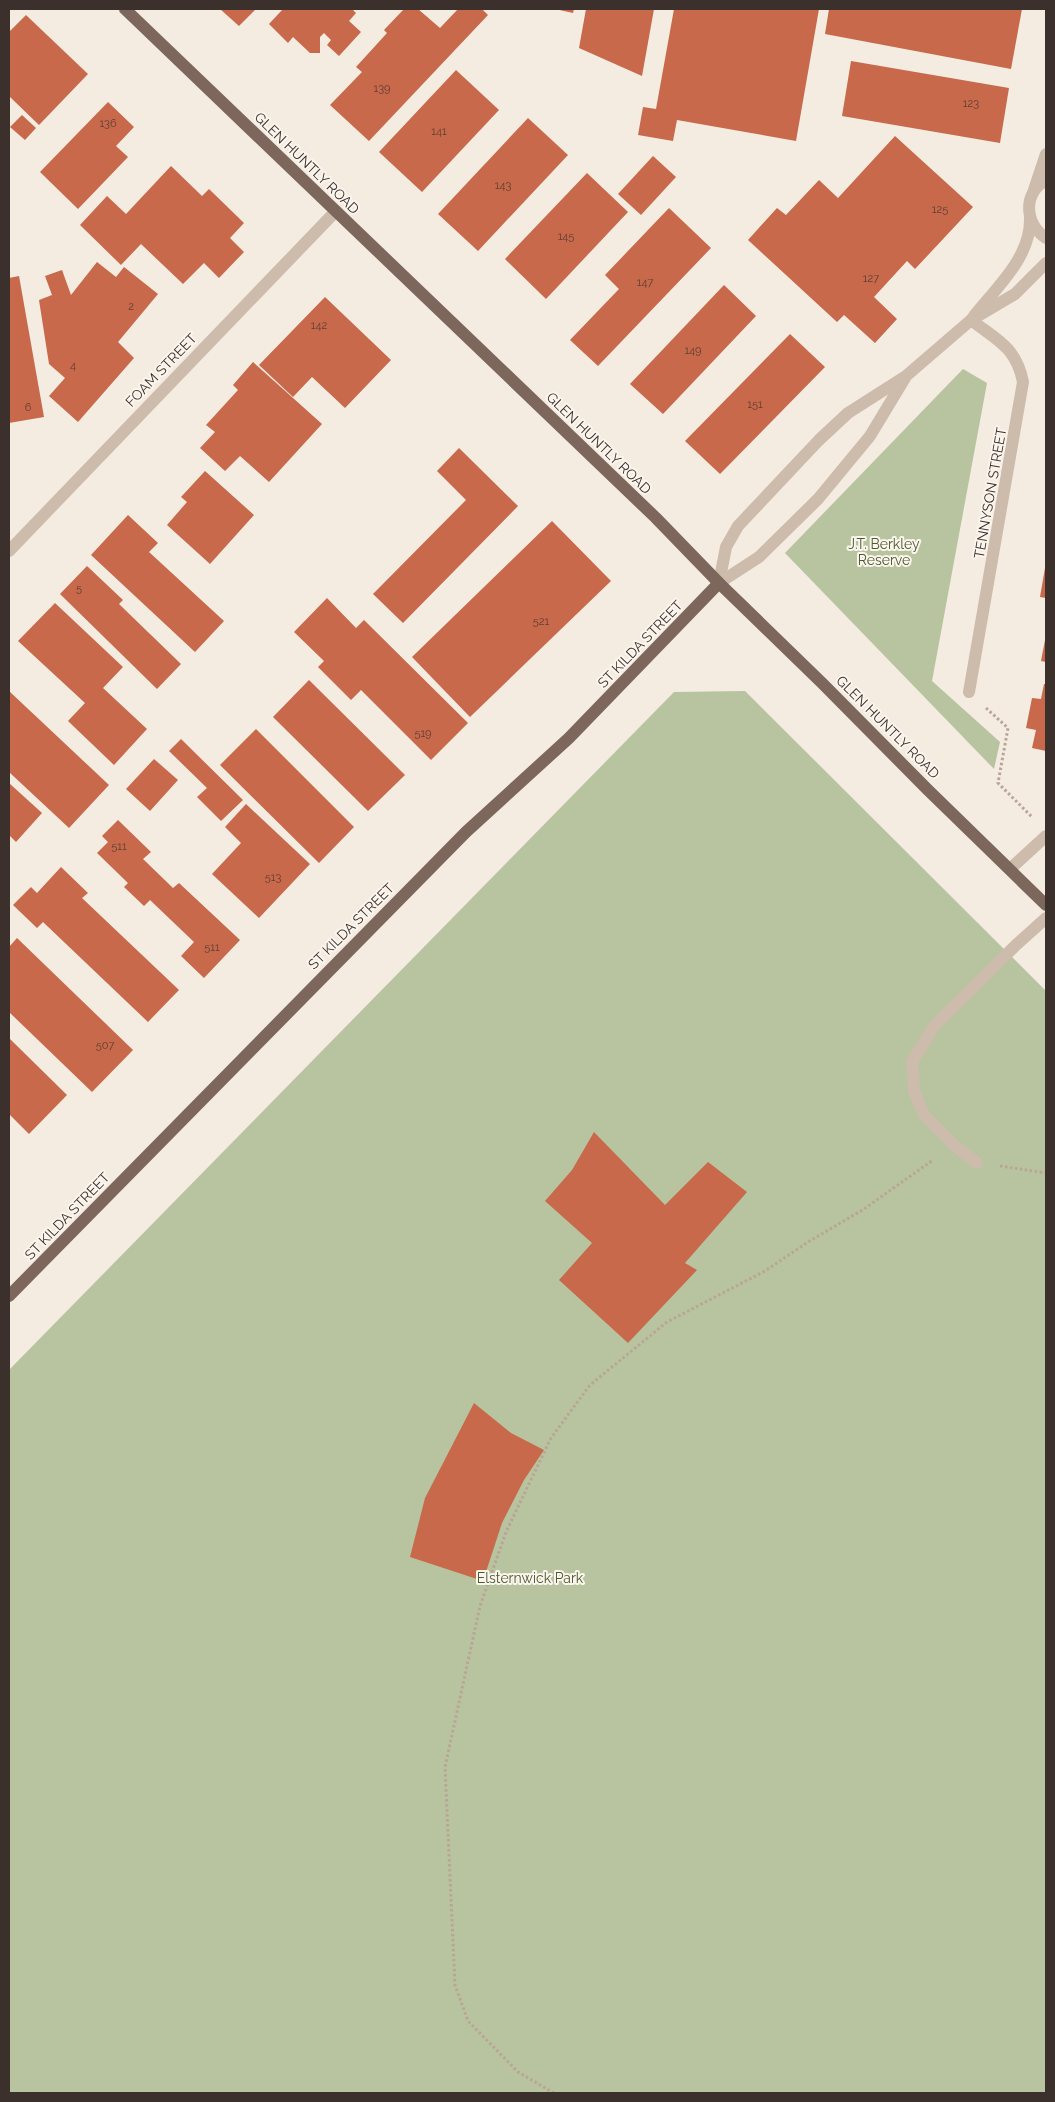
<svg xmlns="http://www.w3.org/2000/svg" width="1055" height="2102" font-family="Raleway,sans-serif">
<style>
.green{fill:#b8c4a0}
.building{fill:#c8694b}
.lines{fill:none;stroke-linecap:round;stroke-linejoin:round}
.path{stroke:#b9a596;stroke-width:3;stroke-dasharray:2.5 2.5;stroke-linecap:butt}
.minor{stroke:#cdbbac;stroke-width:12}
.major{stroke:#7d675c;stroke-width:12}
.labels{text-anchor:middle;stroke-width:4;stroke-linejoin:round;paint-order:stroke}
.number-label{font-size:11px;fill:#5e3e33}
.street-label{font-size:14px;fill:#3b302b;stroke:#fbf5ee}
.park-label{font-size:14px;fill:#4a5a2e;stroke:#fbf5ee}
</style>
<rect width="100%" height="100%" fill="#f4ebe1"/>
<g class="green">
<polygon points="963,369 987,383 932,681 1000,742 994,769 785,553"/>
<polygon points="745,691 1046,991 1046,2093 9,2093 9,1370 674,692"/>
</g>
<g class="building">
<polygon points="220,9 256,9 239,26"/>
<polygon points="283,9 352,9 356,13 349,21 361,32 339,56 327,45 331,40 324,33 320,37 320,53 310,53 293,37 288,43 269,24"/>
<polygon points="404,9 418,9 440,28 458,9 482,9 488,15 369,141 330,105 362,72 356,67 387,33 384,30"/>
<polygon points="555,9 574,9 573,13"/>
<polygon points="586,9 654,9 642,76 579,48"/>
<polygon points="674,9 819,9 796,141 677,120 673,141 638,135 643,107 656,109"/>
<polygon points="829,9 1022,9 1011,69 825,34"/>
<polygon points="26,15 88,74 39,125 9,96 9,32"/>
<polygon points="851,61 1009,88 1000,143 842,116"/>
<polygon points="456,70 499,110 422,192 379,152"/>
<polygon points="108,102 134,127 116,146 128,157 78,209 40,172"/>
<polygon points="22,115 36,128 25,140 10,127"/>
<polygon points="528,118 568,155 478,251 438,214"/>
<polygon points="895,136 973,207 915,269 907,261 874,297 897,319 875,343 844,315 837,322 748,240 777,208 786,215 819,180 838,198"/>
<polygon points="653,156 676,177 641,215 618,194"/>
<polygon points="171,166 202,196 209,189 244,223 230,238 244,252 219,278 204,263 183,284 141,244 121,265 80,225 107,196 126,214"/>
<polygon points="587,173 628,212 546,299 505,259"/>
<polygon points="669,208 711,248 598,366 570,340 619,289 605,275"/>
<polygon points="97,262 116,277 124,267 158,294 118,342 134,358 78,422 49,396 65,378 49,364 39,300 52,295 45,276 62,270 71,295"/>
<polygon points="19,276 44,417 9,423 9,278"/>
<polygon points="724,285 756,316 663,414 630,384"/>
<polygon points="325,297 391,360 345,408 312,377 293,397 259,365"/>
<polygon points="790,334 825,367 720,474 685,441"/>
<polygon points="253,362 322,424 269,482 240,456 225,471 200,448 215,432 206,425 238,390 233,385"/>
<polygon points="459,448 518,506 403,623 373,594 466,500 437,471"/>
<polygon points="205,471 254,515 210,564 167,525 187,502 181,497"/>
<polygon points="128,515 158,543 149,552 224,621 195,652 91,555"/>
<polygon points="552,521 611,581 470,717 412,657"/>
<polygon points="87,566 123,600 119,604 181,664 157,689 60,594"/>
<polygon points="1045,568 1046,568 1046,598 1040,597"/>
<polygon points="327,598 356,628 364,620 468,723 431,760 361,690 351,700 318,667 324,661 294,632"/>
<polygon points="55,603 123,667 103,688 147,729 114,765 68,721 85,703 18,641"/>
<polygon points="1045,640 1046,640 1046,662 1041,661"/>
<polygon points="309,680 405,775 368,811 273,717"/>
<polygon points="1044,684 1046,684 1046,751 1032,748 1036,730 1026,728 1032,698 1041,699"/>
<polygon points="9,691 109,785 69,828 9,772"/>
<polygon points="256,729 354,827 319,863 220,765"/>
<polygon points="181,739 243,800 221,821 197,797 207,788 169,751"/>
<polygon points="154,759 178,780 150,811 126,789"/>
<polygon points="9,783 42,813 16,842 9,835"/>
<polygon points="246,804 310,864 259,918 212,874 241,843 225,827"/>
<polygon points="118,820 151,852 143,859 173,888 179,883 240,940 204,978 181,956 194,942 150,900 144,906 124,887 128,883 97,853 108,842 102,836"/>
<polygon points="61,867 88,893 82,898 179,990 148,1022 43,922 37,928 13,905 31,887 37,893"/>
<polygon points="17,938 133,1050 92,1092 9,1012 9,947"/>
<polygon points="9,1038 67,1095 29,1134 9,1114"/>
<polygon points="594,1132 665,1205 708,1162 747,1192 685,1263 697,1270 628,1343 559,1280 592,1243 545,1201 572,1170"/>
<polygon points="474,1403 511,1433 544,1450 524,1480 502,1523 483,1581 410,1557 425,1498"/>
</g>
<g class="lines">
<g class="path">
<polyline points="986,708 1008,728 998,783 1032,817"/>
<polyline points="1000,1166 1046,1173"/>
<polyline points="554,2093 518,2072 468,2021 455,1985 445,1767 480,1606 506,1532 551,1438 590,1385 667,1322 765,1271 808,1242 864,1209 933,1160"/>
</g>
<g class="minor">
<path d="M1046,180c-24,14 -21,44 0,58"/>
<polyline points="1034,190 1046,154"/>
<path d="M974,316c22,-28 57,-59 56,-97"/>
<polyline points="9,551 336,211"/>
<polyline points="719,583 726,547 738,526 819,440 848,413 906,376 971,320 1015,294 1046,263"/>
<polyline points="719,583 759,557 818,499 870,436 905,378"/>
<path d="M969,692l54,-310c-7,-35 -26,-42 -52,-62"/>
<polyline points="1010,869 1046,836"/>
<polyline points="977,1163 954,1145 924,1115 914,1091 912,1062 934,1026 1016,945 1046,918"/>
</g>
<g class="major">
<polyline points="125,9 656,518 719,583 822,683 928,790 1046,905"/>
<polyline points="9,1296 466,832 569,738 719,583"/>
</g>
</g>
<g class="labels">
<g class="number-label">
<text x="382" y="92">139</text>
<text x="971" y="107">123</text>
<text x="108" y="127">136</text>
<text x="439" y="135">141</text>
<text x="503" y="189">143</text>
<text x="940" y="213">125</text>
<text x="566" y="240">145</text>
<text x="871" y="282">127</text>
<text x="645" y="286">147</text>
<text x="131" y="310">2</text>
<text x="319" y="329">142</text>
<text x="693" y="354">149</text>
<text x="73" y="369">4</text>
<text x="755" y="408">151</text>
<text x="28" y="411">6</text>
<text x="79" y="592">5</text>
<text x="541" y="625">521</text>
<text x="423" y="737">519</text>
<text x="119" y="850">511</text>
<text x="273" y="881">513</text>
<text x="212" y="951">511</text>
<text x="105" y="1049">507</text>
</g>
<g class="street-label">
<text transform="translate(307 163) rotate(44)" y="5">GLEN HUNTLY ROAD</text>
<text transform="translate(161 370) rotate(-46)" y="5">FOAM STREET</text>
<text transform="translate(599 443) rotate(44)" y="5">GLEN HUNTLY ROAD</text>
<text transform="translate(990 493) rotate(-80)" y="5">TENNYSON STREET</text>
<text transform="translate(640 644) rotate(-46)" y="5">ST KILDA STREET</text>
<text transform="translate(888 727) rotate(45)" y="5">GLEN HUNTLY ROAD</text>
<text transform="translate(351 926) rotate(-45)" y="5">ST KILDA STREET</text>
<text transform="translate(67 1216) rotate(-46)" y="5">ST KILDA STREET</text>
</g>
<g class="park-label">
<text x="884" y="549">J.T. Berkley<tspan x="884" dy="16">Reserve</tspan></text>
<text x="530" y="1583">Elsternwick Park</text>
</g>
</g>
<rect width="1055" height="2102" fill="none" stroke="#3b302b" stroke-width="20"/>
</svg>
